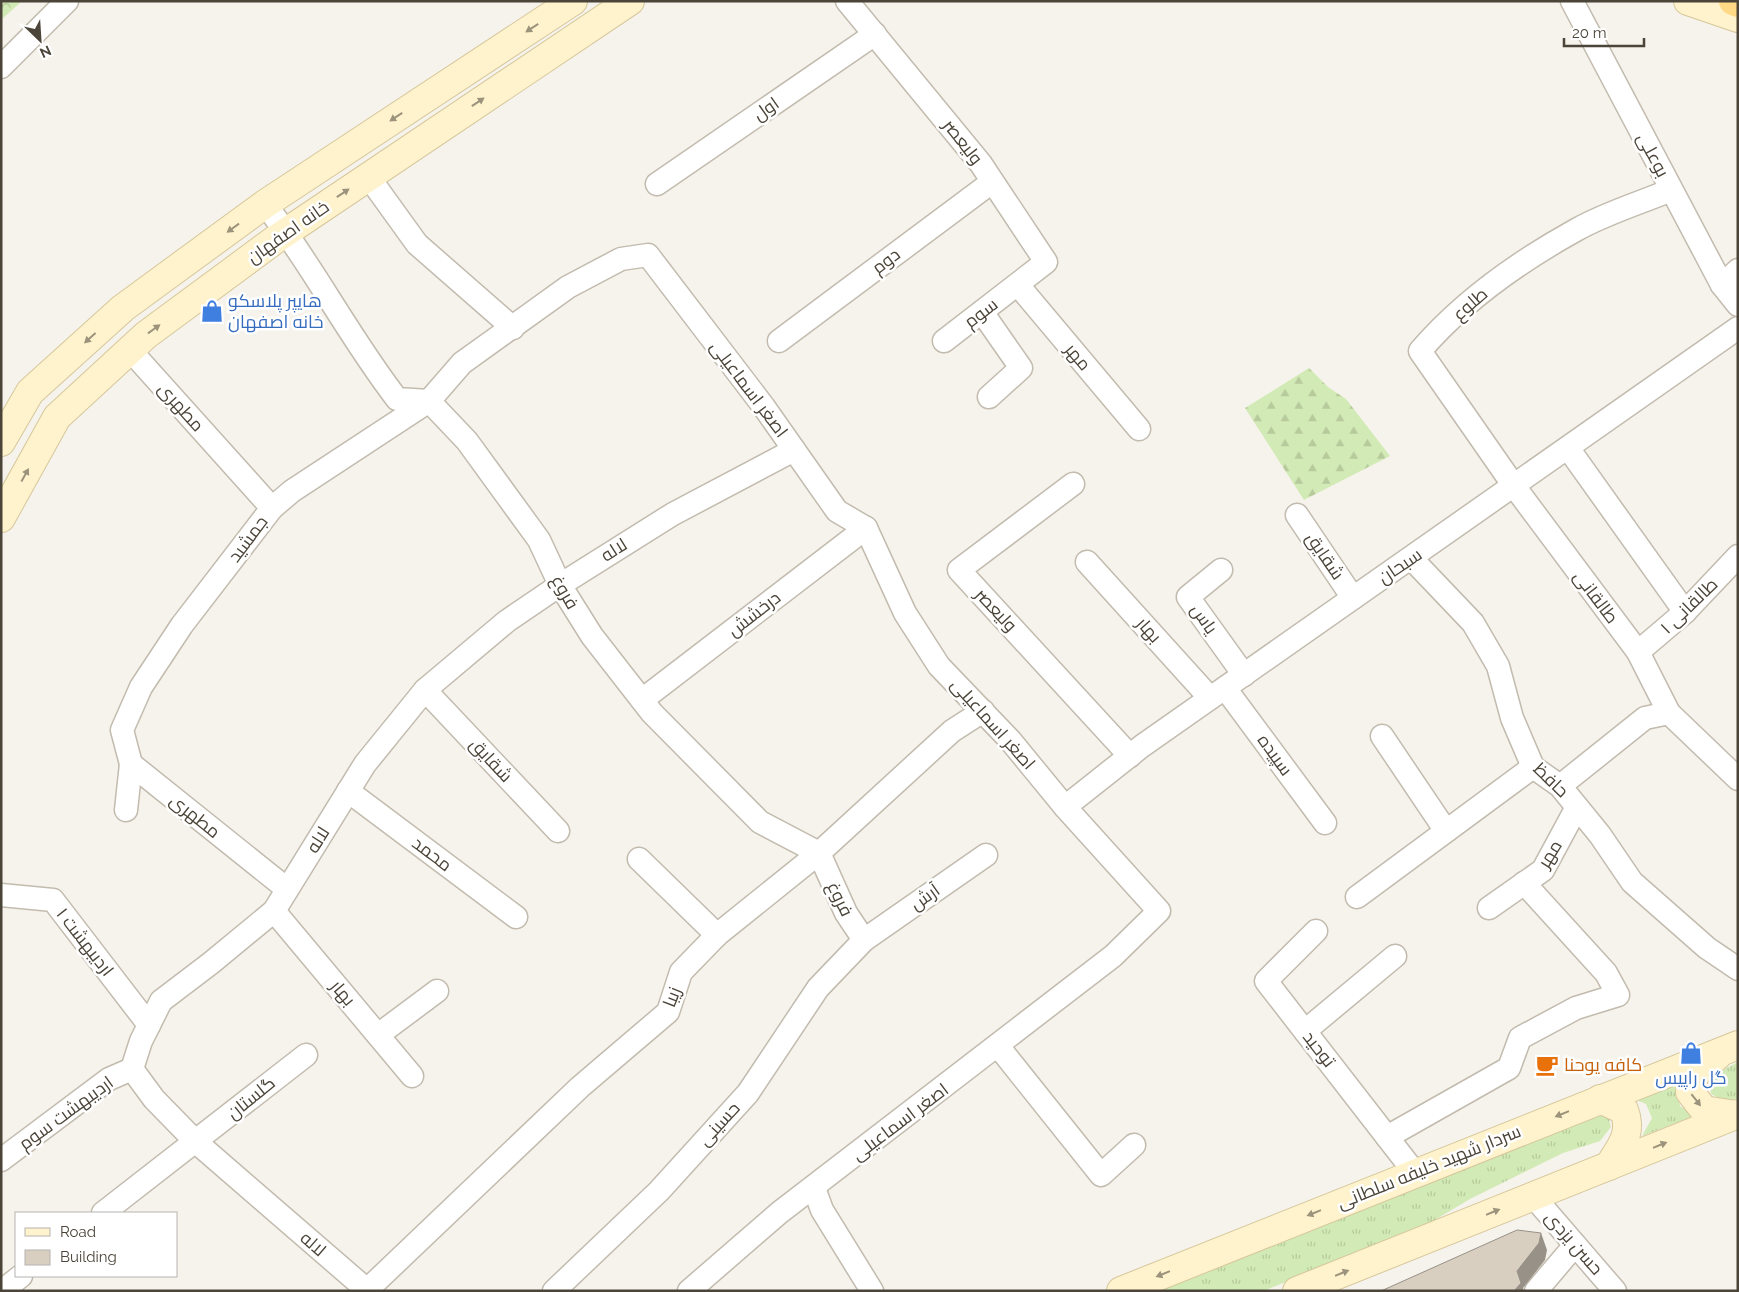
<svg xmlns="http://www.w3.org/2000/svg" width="1739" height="1292" font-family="Raleway,Cairo,sans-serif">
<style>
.grass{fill:url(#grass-tufts)}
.forest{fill:url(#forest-firs)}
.park{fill:url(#park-crowns)}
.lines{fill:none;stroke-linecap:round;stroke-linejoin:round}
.minor-casing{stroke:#c2bbae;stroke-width:25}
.secondary-casing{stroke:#d6c79b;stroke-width:30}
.trunk-casing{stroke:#e0a43c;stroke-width:30}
.minor{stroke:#fff;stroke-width:22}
.secondary{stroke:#fff3cd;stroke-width:28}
.trunk{stroke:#ffd985;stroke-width:28}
.shaded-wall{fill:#979187}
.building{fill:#d8cfc1;stroke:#979187}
.oneway{fill:#9c937c}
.labels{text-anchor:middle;stroke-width:5;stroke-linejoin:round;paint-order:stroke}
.street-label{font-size:18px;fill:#4b4439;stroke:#fff}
.shop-label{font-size:18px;fill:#366cbe;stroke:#fff;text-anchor:start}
.food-label{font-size:18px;fill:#c56008;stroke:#fff;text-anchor:start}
</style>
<defs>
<pattern id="grass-tufts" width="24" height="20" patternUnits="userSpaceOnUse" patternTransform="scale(1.25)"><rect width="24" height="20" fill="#d2eab5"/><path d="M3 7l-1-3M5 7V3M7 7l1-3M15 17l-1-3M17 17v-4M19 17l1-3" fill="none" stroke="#b6ca9c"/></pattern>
<pattern id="forest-firs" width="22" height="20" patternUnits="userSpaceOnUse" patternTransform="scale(1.25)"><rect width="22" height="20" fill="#d2eab5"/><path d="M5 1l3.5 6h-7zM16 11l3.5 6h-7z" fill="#b6ca9c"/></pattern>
<pattern id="park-crowns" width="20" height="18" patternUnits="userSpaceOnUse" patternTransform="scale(1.25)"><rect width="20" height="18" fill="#d2eab5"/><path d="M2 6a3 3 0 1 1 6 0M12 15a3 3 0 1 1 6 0" fill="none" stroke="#b6ca9c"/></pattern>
</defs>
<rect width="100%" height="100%" fill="#f6f3ec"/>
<g class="grass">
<polygon points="1738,1062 1738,1098 1728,1102 1711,1094 1710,1077"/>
<polygon points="1685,1079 1677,1091 1680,1106 1694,1116 1642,1136 1652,1118 1646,1104 1629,1097"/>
<polygon points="1593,1114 1608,1116 1611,1127 1600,1141 1563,1153 1470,1199 1418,1230 1263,1291 1152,1291"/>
</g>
<polygon class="forest" points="1309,368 1328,387 1346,399 1390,456 1304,500 1245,408"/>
<polygon class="park" points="1,1 22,1 1,20"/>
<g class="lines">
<defs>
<g id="minor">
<polyline points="847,1 981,164 1046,262 944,341"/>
<polyline points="1572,1 1722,285 1738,305"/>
<polyline points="1,67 67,1"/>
<polyline points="368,176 417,244 513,328"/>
<polyline points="657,184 875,34"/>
<path d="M265,204c48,62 84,133 132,195l32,2 38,40 72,99 21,45 32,51 60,77 108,109 59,31 27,60 18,27"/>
<polyline points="1018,285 1139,429"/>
<polyline points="1722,285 1738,270"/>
<polyline points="982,312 1021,368 989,397"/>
<polyline points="779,341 992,182"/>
<polyline points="130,350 272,508"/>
<polyline points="1568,448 1685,612"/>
<polyline points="1073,484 959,570 1130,756"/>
<polyline points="1297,515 1353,598"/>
<polyline points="1411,558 1473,623 1498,666 1512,718 1533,767 1560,786 1600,835 1632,882 1707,948 1738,969"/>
<polyline points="1087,562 1210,698"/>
<polyline points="1221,570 1188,597 1244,675"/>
<polyline points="1638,652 1685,612 1738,556"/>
<polyline points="1225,688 1325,823"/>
<polyline points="425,690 558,831"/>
<polyline points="642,700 866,528"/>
<path d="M1669,713l-31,-61 -124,-166 -94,-135c42,-49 100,-90 156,-121 30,-17 64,-27 95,-40"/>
<polyline points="1382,736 1446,831"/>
<polyline points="1560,786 1645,718 1669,713 1738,779"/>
<polyline points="348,791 516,917"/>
<polyline points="1065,807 1142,746 1738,328"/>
<polyline points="126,810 131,764"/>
<polyline points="639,859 717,935"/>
<polyline points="287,889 131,764 122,730 141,687 182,625 272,508 292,491 429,401 462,363 568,287 621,259 648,255 764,407 837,511 866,528 905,613 939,666 1010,740 1065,807 1159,911 1113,956 779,1213 689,1291"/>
<polyline points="1,895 53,900 149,1025"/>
<polyline points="1357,897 1533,767"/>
<polyline points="1489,908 1543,870 1577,807"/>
<polyline points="274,911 412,1076"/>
<polyline points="1316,931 1266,981 1415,1173"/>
<polyline points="1305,1031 1395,956"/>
<polyline points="378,1035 437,991"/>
<polyline points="998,1046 1101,1175 1134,1145"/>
<polyline points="1387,1137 1509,1068 1520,1038 1576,1008 1618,995 1606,973 1524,883"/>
<polyline points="1,1160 109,1079 132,1069"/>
<polyline points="814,1188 822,1210 872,1291"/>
<polyline points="1533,1196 1615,1291"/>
<polyline points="103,1213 306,1055"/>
<polyline points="367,1290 196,1142 154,1099 132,1069 141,1041 161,1001 211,963 274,911 365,764 425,690 507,621 560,585 673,514 794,450"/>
<polyline points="2,1291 21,1276"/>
<polyline points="366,1291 580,1087 668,1012 681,972 717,935 819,853 952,731 983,711"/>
<polyline points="554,1291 659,1191 748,1093 818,988 864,940 986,855"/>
<polyline points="1536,1291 1575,1245"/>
</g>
<g id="secondary">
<polyline points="1688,1 1738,18"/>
<polyline points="1,442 30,392 123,308 265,204 573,1"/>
<polyline points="1,518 57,417 146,335 276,239 630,1"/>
<polyline points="1717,1056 1695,1074 1690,1092 1704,1110 1736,1115"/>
<path d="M1600,1099l24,11c9,24 -3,36 -15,56"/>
<polyline points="1121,1291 1738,1045"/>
<polyline points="1297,1291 1738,1114"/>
</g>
<polyline id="trunk" points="1733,1 1738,3"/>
</defs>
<use href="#minor" class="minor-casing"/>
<use href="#secondary" class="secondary-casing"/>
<use href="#trunk" class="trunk-casing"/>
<use href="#minor" class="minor"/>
<use href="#secondary" class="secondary"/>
<use href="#trunk" class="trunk"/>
</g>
<polygon class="shaded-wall" points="1541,1233 1547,1250 1545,1260 1523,1288 1524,1291 1514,1291 1517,1271"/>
<polygon class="building" points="1517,1230 1541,1233 1539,1243 1517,1271 1521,1283 1514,1291 1381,1291"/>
<defs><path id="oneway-solid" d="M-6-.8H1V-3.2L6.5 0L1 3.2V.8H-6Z" transform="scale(1.25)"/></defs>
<g class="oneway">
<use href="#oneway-solid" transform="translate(532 28) rotate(147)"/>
<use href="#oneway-solid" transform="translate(478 102) rotate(-34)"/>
<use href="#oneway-solid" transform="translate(396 117) rotate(147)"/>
<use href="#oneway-solid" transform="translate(343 193) rotate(-34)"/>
<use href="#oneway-solid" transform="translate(233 228) rotate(144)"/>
<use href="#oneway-solid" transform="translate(154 329) rotate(-36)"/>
<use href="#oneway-solid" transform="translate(90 338) rotate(138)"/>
<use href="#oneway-solid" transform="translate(25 475) rotate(-61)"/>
<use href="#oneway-solid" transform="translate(1696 1100) rotate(52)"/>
<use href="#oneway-solid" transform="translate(1562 1114) rotate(158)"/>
<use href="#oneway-solid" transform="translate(1660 1145) rotate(-22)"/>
<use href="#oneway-solid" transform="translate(1493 1212) rotate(-22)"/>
<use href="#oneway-solid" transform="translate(1314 1213) rotate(158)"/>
<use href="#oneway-solid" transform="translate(1342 1273) rotate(-22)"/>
<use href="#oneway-solid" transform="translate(1163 1274) rotate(158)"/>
</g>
<defs>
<symbol id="shop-bare" viewBox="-9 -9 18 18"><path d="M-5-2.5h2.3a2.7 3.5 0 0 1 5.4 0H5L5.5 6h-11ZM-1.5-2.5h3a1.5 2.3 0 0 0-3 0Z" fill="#3f7fe0" stroke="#fff" stroke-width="2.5" paint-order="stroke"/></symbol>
<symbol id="cafe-bare" viewBox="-9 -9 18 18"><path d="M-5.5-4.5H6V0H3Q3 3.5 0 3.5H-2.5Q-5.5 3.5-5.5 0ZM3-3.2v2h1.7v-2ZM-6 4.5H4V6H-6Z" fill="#e8710a" stroke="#fff" stroke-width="2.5" paint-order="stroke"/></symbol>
</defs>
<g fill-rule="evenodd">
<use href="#shop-bare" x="196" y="295" width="32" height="32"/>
<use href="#shop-bare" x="1675" y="1037" width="32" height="32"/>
<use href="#cafe-bare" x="1531" y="1049" width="32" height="32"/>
</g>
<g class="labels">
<g class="street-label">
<text transform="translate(766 109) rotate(-35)" y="6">اول</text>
<text transform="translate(963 142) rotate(52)" y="6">ولیعصر</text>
<text transform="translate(1653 155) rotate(62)" y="6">بوعلی</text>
<text transform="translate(288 232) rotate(-35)" y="6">خانه اصفهان</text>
<text transform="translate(886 261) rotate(-37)" y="6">دوم</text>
<text transform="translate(1470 304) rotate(-41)" y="6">طلوع</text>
<text transform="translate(981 313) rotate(-37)" y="6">سوم</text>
<text transform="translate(1078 357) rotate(50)" y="6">مهر</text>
<text transform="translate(749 389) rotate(53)" y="6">اصغر اسماعیلی</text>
<text transform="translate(181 407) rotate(48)" y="6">مطهری</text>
<text transform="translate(248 539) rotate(-53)" y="6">جمشید</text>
<text transform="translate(614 550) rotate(-32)" y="6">لاله</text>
<text transform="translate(1325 556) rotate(56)" y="6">شقایق</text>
<text transform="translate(1400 566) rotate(-34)" y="6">سبحان</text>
<text transform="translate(565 592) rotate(60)" y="6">فروغ</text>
<text transform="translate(1596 597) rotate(53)" y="6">طالقانی</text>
<text transform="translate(1689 606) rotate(-44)" y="6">طالقانی ۱</text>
<text transform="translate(996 610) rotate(47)" y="6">ولیعصر</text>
<text transform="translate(754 614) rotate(-38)" y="6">درخشش</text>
<text transform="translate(1204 619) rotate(55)" y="6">یاس</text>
<text transform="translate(1149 630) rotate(48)" y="6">بهار</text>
<text transform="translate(993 724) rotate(48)" y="6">اصغر اسماعیلی</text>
<text transform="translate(1275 755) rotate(54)" y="6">سپیده</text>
<text transform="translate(491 760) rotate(47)" y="6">شقایق</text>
<text transform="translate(1551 780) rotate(44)" y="6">حافظ</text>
<text transform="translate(195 816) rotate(39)" y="6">مطهری</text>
<text transform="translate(318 840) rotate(-58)" y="6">لاله</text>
<text transform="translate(432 854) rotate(37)" y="6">محمد</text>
<text transform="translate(1550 854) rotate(-58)" y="6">مهر</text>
<text transform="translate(925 897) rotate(-35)" y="6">آرش</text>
<text transform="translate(840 899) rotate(64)" y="6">فروغ</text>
<text transform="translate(85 942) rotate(52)" y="6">اردیبهشت ۱</text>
<text transform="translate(343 993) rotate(50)" y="6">بهار</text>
<text transform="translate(672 997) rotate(-69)" y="6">زیبا</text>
<text transform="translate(1319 1049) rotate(52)" y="6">توحید</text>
<text transform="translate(251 1098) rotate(-39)" y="6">گلستان</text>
<text transform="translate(66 1113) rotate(-36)" y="6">اردیبهشت سوم</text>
<text transform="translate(900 1122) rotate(-37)" y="6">اصغر اسماعیلی</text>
<text transform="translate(719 1124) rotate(-48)" y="6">حسینی</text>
<text transform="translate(1429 1167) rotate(-22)" y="6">سردار شهید خلیفه سلطانی</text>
<text transform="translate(1574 1243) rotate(49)" y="6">حسن یزدی</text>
<text transform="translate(313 1244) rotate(41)" y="6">لاله</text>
</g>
<g class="shop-label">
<text x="228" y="307">هایپر پلاسکو<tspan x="228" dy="21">خانه اصفهان</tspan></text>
<text x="1691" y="1084" text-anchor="middle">گل راپیس</text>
</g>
<g class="food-label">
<text x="1564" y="1071">کافه یوحنا</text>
</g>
</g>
<rect width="1739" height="1292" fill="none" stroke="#4b4439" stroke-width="5"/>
<rect x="15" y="1212" width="162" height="65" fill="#ffffff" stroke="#b7b4b0"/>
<rect x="25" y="1228" width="25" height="8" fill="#fff3cd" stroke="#b7b4b0"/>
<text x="60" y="1237" font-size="15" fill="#4b4439">Road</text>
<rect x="25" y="1250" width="25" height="15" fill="#d8cfc1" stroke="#b7b4b0"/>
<text x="60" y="1262" font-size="15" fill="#4b4439">Building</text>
<g transform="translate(40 40) rotate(155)" stroke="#ffffff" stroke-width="4" paint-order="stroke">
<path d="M0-4L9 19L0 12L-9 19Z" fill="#4b4439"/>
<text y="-8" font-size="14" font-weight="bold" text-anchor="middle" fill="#4b4439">N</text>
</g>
<path d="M1564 38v8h80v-8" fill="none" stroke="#4b4439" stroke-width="2.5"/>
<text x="1572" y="38" font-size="15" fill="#4b4439" stroke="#ffffff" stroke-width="4" paint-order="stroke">20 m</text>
</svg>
